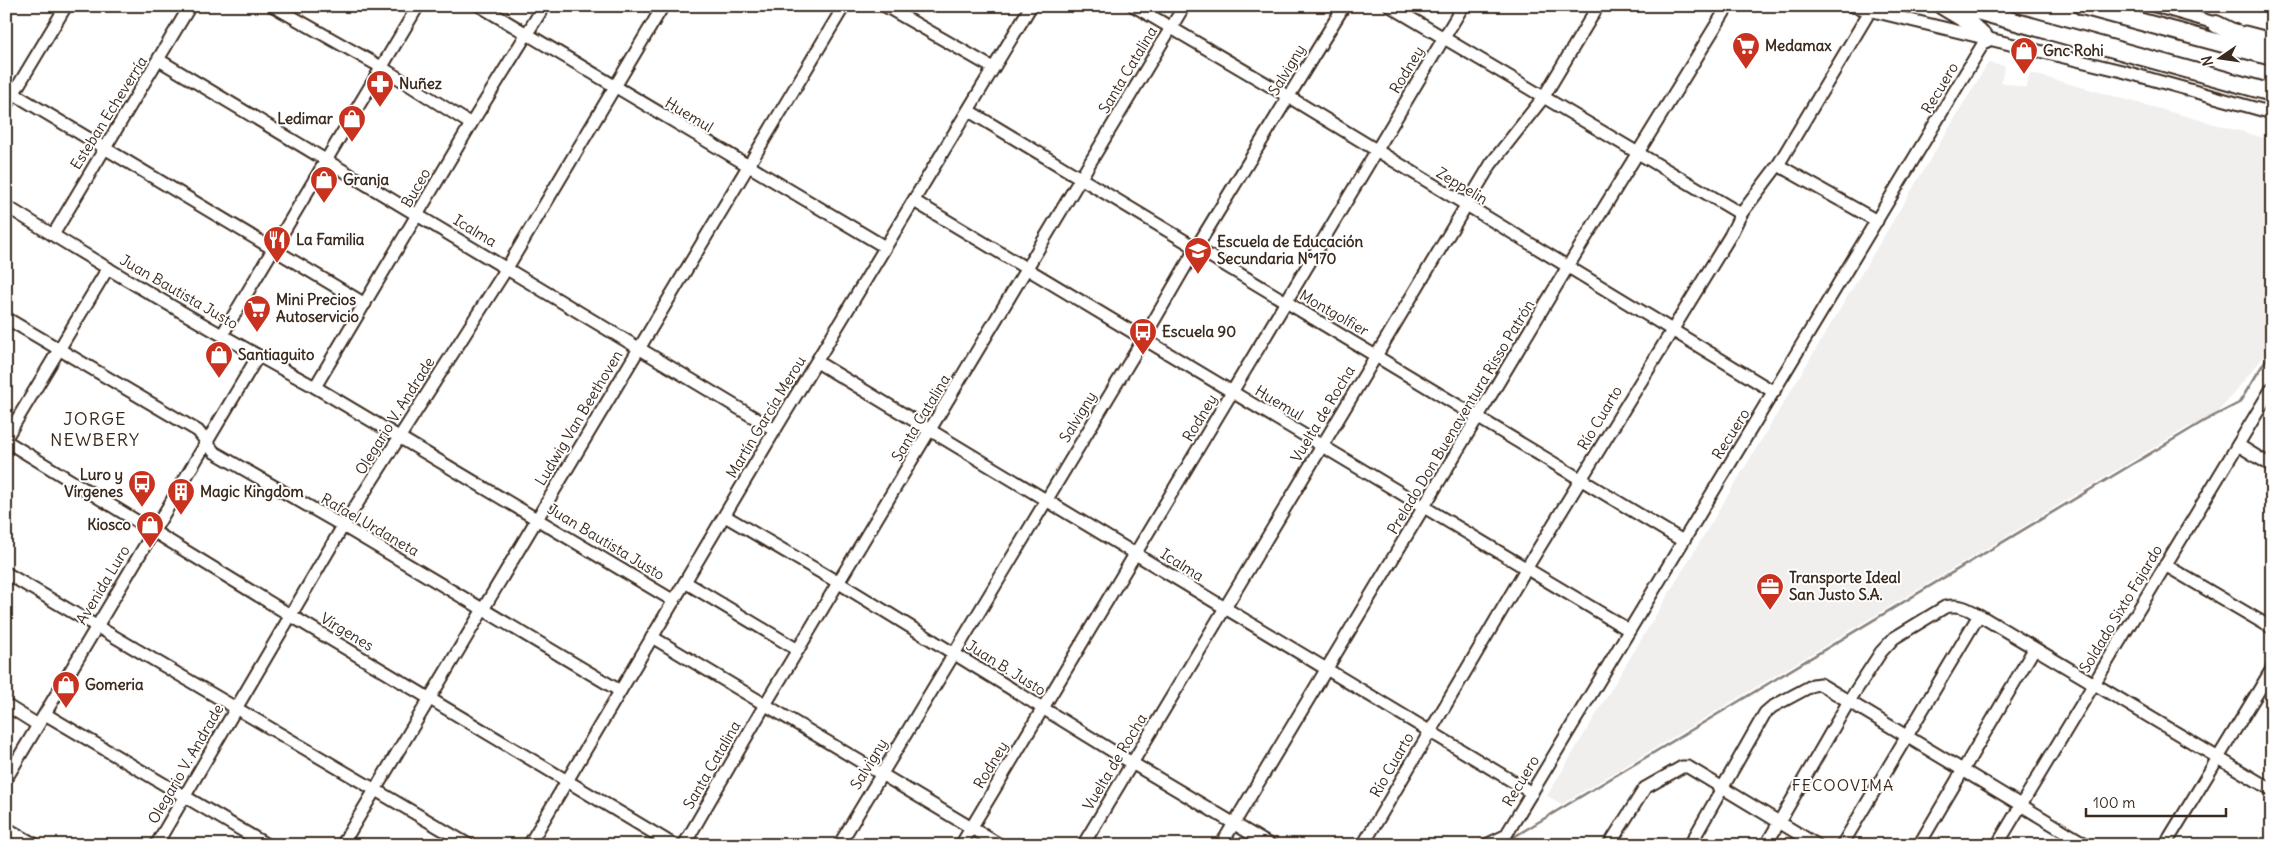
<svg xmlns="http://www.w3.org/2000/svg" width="2278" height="851" font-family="Delius,sans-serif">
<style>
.built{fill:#f1efee}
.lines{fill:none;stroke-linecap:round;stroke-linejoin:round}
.stream{stroke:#887e77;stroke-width:2.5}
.minor-casing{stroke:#3b2a1e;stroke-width:15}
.highway-casing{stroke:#3b2a1e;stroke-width:20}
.minor{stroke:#fff;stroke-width:11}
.highway{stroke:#fff;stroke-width:16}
.labels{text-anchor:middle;stroke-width:4;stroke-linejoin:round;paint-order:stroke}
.poi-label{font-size:15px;font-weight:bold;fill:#3b2a1e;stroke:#fff;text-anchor:start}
.street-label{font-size:15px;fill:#3b2a1e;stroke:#fff}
.neighbourhood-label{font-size:16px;letter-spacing:1px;fill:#3b2a1e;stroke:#fff}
.quarter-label{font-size:18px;letter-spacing:1px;fill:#3b2a1e;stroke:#fff}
</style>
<rect width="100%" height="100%" fill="#fff"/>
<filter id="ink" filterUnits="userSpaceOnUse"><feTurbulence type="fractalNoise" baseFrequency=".02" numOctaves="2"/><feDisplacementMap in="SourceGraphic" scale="10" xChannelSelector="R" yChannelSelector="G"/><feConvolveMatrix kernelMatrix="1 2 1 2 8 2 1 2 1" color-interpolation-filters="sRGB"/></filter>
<g filter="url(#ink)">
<polygon class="built" points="1988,63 2005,66 2001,82 2026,88 2030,73 2272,140 2272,340 2261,360 2213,418 2188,427 1562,804 1547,796"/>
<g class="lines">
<polyline class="stream" points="1507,841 2204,421 2239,403 2272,350"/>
<defs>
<g id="minor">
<polyline points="273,6 381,67 471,124"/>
<polyline points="480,6 885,247"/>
<polyline points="885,6 993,68"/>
<polyline points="1134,6 1289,97 1774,392"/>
<polyline points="1390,6 1741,214"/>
<polyline points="1852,6 2122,71 2272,113"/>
<polyline points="2155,6 2222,25"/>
<polyline points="2245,32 2272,39"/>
<polyline points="159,60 775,430"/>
<polyline points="6,89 365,304"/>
<polyline points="6,106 66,6"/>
<polyline points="969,111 1683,541"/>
<polyline points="1778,165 1877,221"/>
<polyline points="914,201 1629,630"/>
<path d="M6,206c101,63 204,124 309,181l359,214"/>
<polyline points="53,235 190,6"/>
<polyline points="6,318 198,431 214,452 343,526 620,691"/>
<polyline points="222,335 418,6"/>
<polyline points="817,362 1532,793"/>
<polyline points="315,387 471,124 544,6"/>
<polyline points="6,438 108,268"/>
<polyline points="6,441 290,615 674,845"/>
<polyline points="2238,445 2272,466"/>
<polyline points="725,516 839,583 1132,763 1270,845"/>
<polyline points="2165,565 2272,628"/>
<polyline points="6,573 469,845"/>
<polyline points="685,582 798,650"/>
<polyline points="652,637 1000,845"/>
<polyline points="6,705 38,725"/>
<polyline points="45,714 267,845"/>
<polyline points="6,779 258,356"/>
<polyline points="6,828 36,845"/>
<polyline points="156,845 343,526 507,268 663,6"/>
<polyline points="342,845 844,6"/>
<polyline points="529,845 775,430 1031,6"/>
<polyline points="684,845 766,703 1184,6"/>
<polyline points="839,845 1144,338 1196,248 1344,6"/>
<polyline points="961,845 1463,6"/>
<polyline points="1083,845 1491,164 1543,98 1598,6"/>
<polyline points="1221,845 1567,268 1728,6"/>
<polyline points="1363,845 1526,569 1730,236 1741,214 1778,165 1870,11"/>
<polyline points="1486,845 1505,836"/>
<polyline points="1500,845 1986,39"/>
<polyline points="1609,845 1645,788 1682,767 1688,767 1817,845"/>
<polyline points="1690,845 1765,713 1772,707 1813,685 1820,684 2087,845"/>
<path d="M1766,845l83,-144 32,-49 13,-14 51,-31c14,-3 21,1 34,8l293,175"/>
<polyline points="1842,845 1979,615"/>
<polyline points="1919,845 2034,649"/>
<polyline points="1997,845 2272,388"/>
<polyline points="2165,845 2272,669"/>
</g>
<g id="highway">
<polyline points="1942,6 1967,21 1986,39"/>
<polyline points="1959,6 2272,93"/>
<polyline points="2082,6 2272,57"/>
<polyline points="2216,24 2265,48"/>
</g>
</defs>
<use href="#minor" class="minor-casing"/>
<use href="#highway" class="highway-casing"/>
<use href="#minor" class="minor"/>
<use href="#highway" class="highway"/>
</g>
</g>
<defs>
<symbol id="supermarket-pin" viewBox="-11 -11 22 30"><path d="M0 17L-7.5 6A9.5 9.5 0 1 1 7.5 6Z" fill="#c8321e" stroke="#fff"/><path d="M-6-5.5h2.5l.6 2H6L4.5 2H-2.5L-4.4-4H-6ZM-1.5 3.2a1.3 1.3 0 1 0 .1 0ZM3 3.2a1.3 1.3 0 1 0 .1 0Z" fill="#fff"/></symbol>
<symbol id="shop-pin" viewBox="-11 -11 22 30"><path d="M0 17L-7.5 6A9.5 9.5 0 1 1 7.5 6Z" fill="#c8321e" stroke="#fff"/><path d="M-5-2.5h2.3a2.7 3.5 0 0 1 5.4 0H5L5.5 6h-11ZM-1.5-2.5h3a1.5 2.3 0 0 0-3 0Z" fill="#fff"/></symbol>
<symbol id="pharmacy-pin" viewBox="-11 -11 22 30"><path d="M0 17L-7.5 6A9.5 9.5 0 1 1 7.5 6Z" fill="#c8321e" stroke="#fff"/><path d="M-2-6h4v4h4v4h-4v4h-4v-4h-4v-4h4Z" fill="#fff"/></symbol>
<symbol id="restaurant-pin" viewBox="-11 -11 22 30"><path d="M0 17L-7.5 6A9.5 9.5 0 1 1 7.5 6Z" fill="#c8321e" stroke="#fff"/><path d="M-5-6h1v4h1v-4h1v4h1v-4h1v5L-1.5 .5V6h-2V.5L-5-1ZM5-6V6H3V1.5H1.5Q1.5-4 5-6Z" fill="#fff"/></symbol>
<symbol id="school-pin" viewBox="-11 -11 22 30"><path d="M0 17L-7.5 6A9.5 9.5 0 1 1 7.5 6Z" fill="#c8321e" stroke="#fff"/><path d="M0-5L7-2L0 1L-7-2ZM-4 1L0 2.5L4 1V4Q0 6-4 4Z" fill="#fff"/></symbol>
<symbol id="bus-pin" viewBox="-11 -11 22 30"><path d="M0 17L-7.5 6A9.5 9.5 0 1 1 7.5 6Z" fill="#c8321e" stroke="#fff"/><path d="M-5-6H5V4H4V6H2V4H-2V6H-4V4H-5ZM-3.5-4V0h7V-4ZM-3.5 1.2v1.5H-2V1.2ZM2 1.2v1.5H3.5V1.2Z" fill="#fff"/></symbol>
<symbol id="building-pin" viewBox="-11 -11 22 30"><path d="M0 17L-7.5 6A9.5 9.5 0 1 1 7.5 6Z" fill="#c8321e" stroke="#fff"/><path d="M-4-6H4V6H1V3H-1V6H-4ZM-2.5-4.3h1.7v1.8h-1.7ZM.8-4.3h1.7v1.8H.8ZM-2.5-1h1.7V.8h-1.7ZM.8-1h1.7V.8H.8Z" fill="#fff"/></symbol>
<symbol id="office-pin" viewBox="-11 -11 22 30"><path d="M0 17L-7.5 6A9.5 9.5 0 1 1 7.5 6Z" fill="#c8321e" stroke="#fff"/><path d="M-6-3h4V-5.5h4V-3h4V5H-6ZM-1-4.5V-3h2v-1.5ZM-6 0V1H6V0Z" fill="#fff"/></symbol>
</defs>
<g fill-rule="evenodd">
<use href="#supermarket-pin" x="1730" y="30" width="32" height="43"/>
<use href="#shop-pin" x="2008" y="35" width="32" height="43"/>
<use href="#pharmacy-pin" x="364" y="68" width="32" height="43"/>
<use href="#shop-pin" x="336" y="103" width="32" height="43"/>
<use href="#shop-pin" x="308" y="164" width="32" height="43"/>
<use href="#restaurant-pin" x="261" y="224" width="32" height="43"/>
<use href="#school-pin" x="1182" y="235" width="32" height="43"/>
<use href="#supermarket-pin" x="241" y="293" width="32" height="43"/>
<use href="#bus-pin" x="1127" y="316" width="32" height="43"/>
<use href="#shop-pin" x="203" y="339" width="32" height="43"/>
<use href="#bus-pin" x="126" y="468" width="32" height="43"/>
<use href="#building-pin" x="165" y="476" width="32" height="43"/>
<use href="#shop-pin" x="134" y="509" width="32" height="43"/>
<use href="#office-pin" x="1754" y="571" width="32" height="43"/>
<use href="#shop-pin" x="50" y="669" width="32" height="43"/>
</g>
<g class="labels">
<g class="poi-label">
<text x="1765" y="51">Medamax</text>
<text x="2043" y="56">Gnc Rohi</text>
<text x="399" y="89">Nuñez</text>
<text x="333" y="124" text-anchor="end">Ledimar</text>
<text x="343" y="185">Granja</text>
<text x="296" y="245">La Familia</text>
<text x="1217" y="247">Escuela de Educación<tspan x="1217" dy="17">Secundaria Nº170</tspan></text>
<text x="276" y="305">Mini Precios<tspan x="276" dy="17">Autoservicio</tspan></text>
<text x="1162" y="337">Escuela 90</text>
<text x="238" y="360">Santiaguito</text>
<text x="123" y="480" text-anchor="end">Luro y<tspan x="123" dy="17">Vírgenes</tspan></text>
<text x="200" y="497">Magic Kingdom</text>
<text x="131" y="530" text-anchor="end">Kiosco</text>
<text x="1789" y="583">Transporte Ideal<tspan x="1789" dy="17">San Justo S.A.</tspan></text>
<text x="85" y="690">Gomeria</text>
</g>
<g class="street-label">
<text transform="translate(1128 70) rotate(-59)" y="5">Santa Catalina</text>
<text transform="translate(1287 70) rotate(-59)" y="5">Salvigny</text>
<text transform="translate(1407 70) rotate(-59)" y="5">Rodney</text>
<text transform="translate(1940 88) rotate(-59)" y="5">Recuero</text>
<text transform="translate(109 113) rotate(-58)" y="5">Esteban Echeverría</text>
<text transform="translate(689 115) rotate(31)" y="5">Huemul</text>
<text transform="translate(1462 186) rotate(31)" y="5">Zeppelin</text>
<text transform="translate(416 188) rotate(-60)" y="5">Buceo</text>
<text transform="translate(475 231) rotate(31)" y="5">Icalma</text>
<text transform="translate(179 292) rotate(30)" y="5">Juan Bautista Justo</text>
<text transform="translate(1334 313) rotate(30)" y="5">Montgolfier</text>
<text transform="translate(1279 403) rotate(31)" y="5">Huemul</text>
<text transform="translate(1323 414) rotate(-59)" y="5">Vuelta de Rocha</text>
<text transform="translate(395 416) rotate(-58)" y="5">Olegario V. Andrade</text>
<text transform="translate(766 417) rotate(-59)" y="5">Martín García Merou</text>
<text transform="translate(1078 417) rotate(-59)" y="5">Salvigny</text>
<text transform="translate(1461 417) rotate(-59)" y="5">Prelado Don Buenaventura Risso Patrón</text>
<text transform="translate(579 418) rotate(-59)" y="5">Ludwig Van Beethoven</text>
<text transform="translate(921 418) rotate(-59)" y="5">Santa Catalina</text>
<text transform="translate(1200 418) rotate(-59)" y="5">Rodney</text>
<text transform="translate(1600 418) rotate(-59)" y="5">Río Cuarto</text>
<text transform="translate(1731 434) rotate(-58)" y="5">Recuero</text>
<text transform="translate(370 525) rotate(30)" y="5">Rafael Urdaneta</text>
<text transform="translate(606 542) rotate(31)" y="5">Juan Bautista Justo</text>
<text transform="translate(1182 565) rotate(32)" y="5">Icalma</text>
<text transform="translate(103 585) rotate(-59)" y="5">Avenida Luro</text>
<text transform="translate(2121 609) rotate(-59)" y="5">Soldado Sixto Fajardo</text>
<text transform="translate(347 632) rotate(31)" y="5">Vírgenes</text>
<text transform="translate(1006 668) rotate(32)" y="5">Juan B. Justo</text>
<text transform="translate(1115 762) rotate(-59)" y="5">Vuelta de Rocha</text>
<text transform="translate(186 764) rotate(-60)" y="5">Olegario V. Andrade</text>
<text transform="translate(869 764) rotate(-59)" y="5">Salvigny</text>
<text transform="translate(712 765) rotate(-60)" y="5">Santa Catalina</text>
<text transform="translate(991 765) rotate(-59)" y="5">Rodney</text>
<text transform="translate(1392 765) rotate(-60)" y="5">Río Cuarto</text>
<text transform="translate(1521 781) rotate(-59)" y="5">Recuero</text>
</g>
<g class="neighbourhood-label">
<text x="1843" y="791">FECOOVIMA</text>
</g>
<g class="quarter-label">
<text x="95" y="425">JORGE<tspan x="95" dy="21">NEWBERY</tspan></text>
</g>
</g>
<rect width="2278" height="851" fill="none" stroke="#fff" stroke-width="25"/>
<rect x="12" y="12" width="2253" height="826" fill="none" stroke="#3b2a1e" stroke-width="2" filter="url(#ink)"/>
<g transform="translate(2220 58) rotate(257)" stroke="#ffffff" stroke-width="4" paint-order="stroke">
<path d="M0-4L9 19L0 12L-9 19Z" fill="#3b2a1e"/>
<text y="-8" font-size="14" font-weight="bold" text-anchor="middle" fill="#3b2a1e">N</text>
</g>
<path d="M2086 808v8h140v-8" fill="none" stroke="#3b2a1e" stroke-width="2.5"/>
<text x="2093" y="808" font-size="15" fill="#3b2a1e" stroke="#ffffff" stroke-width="4" paint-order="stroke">100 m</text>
</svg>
